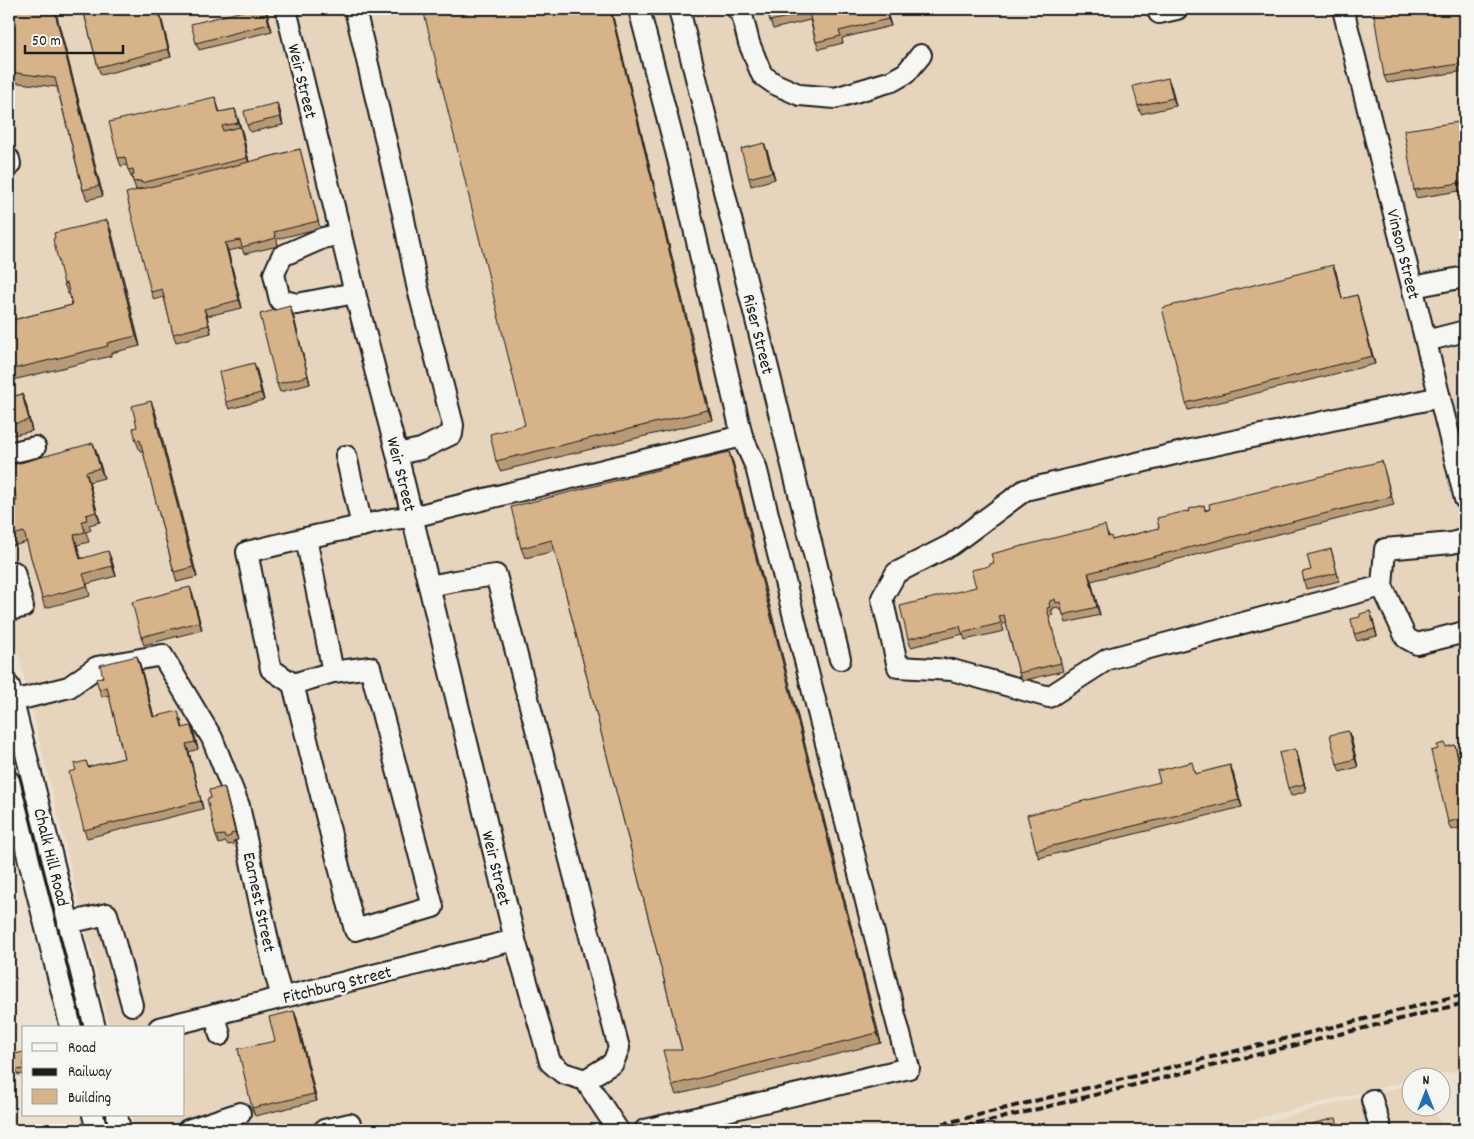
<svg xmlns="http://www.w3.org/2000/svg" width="1474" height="1139" font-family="Dekko,sans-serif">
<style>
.built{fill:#e6d4bc}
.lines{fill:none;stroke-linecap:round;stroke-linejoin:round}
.minor-casing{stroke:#1c1c1c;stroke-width:24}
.minor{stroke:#f6f6f2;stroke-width:20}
.rail{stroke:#1c1c1c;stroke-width:4;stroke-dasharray:8 4;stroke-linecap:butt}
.wall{fill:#b99a76;stroke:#1c1c1c}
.shaded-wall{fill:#967d60;stroke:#1c1c1c}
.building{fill:#d7b389;stroke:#1c1c1c}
.labels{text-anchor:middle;stroke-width:5;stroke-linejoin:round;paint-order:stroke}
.street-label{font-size:18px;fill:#1c1c1c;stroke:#f6f6f2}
</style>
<rect width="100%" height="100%" fill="#ede2d2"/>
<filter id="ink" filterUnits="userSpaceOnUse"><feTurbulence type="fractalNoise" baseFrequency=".02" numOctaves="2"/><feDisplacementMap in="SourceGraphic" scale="10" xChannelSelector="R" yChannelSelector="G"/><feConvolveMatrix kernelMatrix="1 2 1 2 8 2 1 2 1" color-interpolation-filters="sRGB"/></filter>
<g filter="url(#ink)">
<g class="built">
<polygon points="9,9 1465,9 1465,1070 1429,1076 1412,1076 1411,1080 1212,1130 136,1130 132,1115 184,1115 184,1028 110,1028 9,617"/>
<polygon points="1411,1084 1412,1106 1434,1107 1442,1130 1234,1130"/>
</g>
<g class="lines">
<defs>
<g id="minor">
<polyline points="286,9 355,293 397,454 515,940 550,1062 563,1073 585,1080 618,1130"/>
<polyline points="355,9 403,214 417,285 453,425 452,434 421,449 397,454"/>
<polyline points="639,9 678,159 742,436"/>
<polyline points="679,9 840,659"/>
<polyline points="737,9 742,15 749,43 762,75 775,84 800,95 835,98 892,81 906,73 921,55"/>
<polyline points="1343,9 1465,499"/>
<polyline points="1159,13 1177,9"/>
<polyline points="9,159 10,164 9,166"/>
<polyline points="341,234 323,238 282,256 274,274 280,300 297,304 355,293"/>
<polyline points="1413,287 1465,277"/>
<polyline points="1426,341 1465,331"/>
<polyline points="1440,397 1191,450 1025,490 951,545 896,573 882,598 898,667 952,670 1049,697 1108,659 1382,586 1385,549 1452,543 1465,539"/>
<polyline points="9,453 35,447"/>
<polyline points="346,456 362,526"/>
<polyline points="9,574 14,572 23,607 9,610"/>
<polyline points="429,586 455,581 496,575 619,1048 613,1063 585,1080"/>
<polyline points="1382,586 1406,638 1417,644 1465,632"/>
<polyline points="333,672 293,684 355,930 433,907 370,667 333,672 306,538 392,519 412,517 742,436 756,467 893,1008 909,1068 645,1130"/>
<polyline points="293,684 271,669 247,552 306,538"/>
<polyline points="9,686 95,1028"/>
<polyline points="9,702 69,687 97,667 162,655 212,738 239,806 275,973 282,997"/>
<polyline points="9,781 71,1028"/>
<polyline points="68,923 107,914 132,1005"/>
<polyline points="215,1014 220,1035"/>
<polyline points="159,1028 515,940"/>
<polyline points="1372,1100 1381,1130"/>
<polyline points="93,1115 97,1130"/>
<polyline points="117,1115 120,1130"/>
<polyline points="188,1130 240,1113"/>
<polyline points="324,1130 350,1124"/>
</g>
</defs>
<use href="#minor" class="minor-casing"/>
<use href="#minor" class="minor"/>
<g class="rail">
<polyline points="918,1130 1465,994"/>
<polyline points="953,1130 1465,1003"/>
</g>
</g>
<g class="wall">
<polygon points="9,9 55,9 103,196 87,200 83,190 57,87 9,82"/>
<polygon points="83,9 159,9 171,57 101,75 98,67"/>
<polygon points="251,9 266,9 272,31 199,50 196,43"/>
<polygon points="611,9 712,420 500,471 496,461 525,425"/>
<polygon points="767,9 886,9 891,26 842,38 843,43 819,49 816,42 810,20 773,29"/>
<polygon points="1465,9 1465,71 1387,83 1384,76"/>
<polygon points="1171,86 1176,106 1141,114 1138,106"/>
<polygon points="215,97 220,112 235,109 243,135 249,162 300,149 302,157 320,228 277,239 278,246 244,254 242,248 228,251 242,308 207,316 211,333 176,342 173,334 164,297 154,300 151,292 143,188 136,190 132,177 131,177 127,165 121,166 118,158"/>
<polygon points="277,103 280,111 283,125 250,132 247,125"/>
<polygon points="1465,121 1465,190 1416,198 1414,190"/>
<polygon points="767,150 775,179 751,186 749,178"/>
<polygon points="111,230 140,346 111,353 111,356 9,381 9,321 72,305 70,294 68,294 64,284"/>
<polygon points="1333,265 1336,272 1342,299 1357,295 1359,303 1375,364 1188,410 1186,403"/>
<polygon points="293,314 310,384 280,392 277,384"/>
<polygon points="257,371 264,400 229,409 226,402"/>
<polygon points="22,394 26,404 32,431 9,436 9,398"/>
<polygon points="155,411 197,577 177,582 174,572 143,451 140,451 136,441 137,427"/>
<polygon points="93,443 97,454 104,478 89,482 100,522 89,525 91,530 86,532 89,542 77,545 81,558 112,561 116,576 87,584 90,596 45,608 42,598 27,542 9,547 9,502 14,502 17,501"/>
<polygon points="733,462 881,1043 676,1095 672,1085 682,1050 555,551 525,558 521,548"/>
<polygon points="1384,469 1394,505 1091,581 1100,615 1066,623 1062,610 1059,610 1058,607 1053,608 1053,610 1051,610 1053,615 1049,616 1063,671 1022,681 1019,673 1006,623 1002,624 1004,631 965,640 963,634 911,647 908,639 976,587 1108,533 1109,537 1112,540 1159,528 1187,512 1204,505 1205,510"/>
<polygon points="1331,549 1333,556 1339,581 1306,589 1304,581 1311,570"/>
<polygon points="193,595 202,630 144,645 141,637"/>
<polygon points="1370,611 1377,636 1357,641 1354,634 1360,617"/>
<polygon points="137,656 140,664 154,717 181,719 183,728 194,733 198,749 189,752 203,809 87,838 84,830 86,761 88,767 124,758 109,695 102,697 99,689 103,677"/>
<polygon points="1348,731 1351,738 1358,767 1340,772 1337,764"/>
<polygon points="1455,745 1457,753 1465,786 1465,827 1451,830 1448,822 1447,747"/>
<polygon points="1298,756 1306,791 1291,796 1288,788"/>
<polygon points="1230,765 1233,773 1242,807 1039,858 1036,850 1160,782 1195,770 1196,774"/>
<polygon points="224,787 226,794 238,840 233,841 234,844 228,845 226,842 219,844 216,836 211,798"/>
<polygon points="294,1011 297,1019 317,1101 255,1116 252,1108 275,1041"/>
<polygon points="24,1052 24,1074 18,1075 16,1070"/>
</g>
<g class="shaded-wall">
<polygon points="54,9 55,9 103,196 99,186"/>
<polygon points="158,9 159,9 171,57 168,49"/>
<polygon points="265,9 266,9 272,31 269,24"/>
<polygon points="610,9 611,9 712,420 708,410"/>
<polygon points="885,9 886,9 891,26 888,19"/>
<polygon points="1168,78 1171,86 1176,106 1173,98"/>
<polygon points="277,103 280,111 283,125 280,117"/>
<polygon points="235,109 243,135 250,166 247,158"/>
<polygon points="764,143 767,150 775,179 772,172"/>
<polygon points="107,220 111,230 140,346 136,336"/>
<polygon points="225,243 228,251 242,308 239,300"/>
<polygon points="1333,265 1336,272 1344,307 1342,299"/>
<polygon points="1357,295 1359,303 1375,364 1372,356"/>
<polygon points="290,306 293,314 310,384 308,376"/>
<polygon points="204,309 207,316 211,333 209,325"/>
<polygon points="254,363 257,371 264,400 261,393"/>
<polygon points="22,394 26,404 32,431 29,420"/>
<polygon points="151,401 155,411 197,577 193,567"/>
<polygon points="93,443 97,454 104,478 100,468"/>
<polygon points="729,452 733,462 881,1043 877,1033"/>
<polygon points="86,472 89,482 100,522 96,512"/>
<polygon points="74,535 77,545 84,569 80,559"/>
<polygon points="108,551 112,561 116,576 112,566"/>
<polygon points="1088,573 1091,581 1100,615 1097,607"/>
<polygon points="190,587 193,595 202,630 199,622"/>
<polygon points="1370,611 1373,619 1377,636 1375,629"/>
<polygon points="137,656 140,664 156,725 153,717"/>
<polygon points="191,726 194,733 198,749 195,742"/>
<polygon points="1348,731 1351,738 1358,767 1355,759"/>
<polygon points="186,744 189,752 203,809 201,801"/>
<polygon points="1455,745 1457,753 1465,786 1465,791"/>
<polygon points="1295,749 1298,756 1306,791 1304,784"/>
<polygon points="1230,765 1233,773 1242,807 1239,800"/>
<polygon points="224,787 226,794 238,840 235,832"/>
<polygon points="294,1011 297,1019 317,1101 314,1094"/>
</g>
<g class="building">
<polygon points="9,9 54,9 99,186 83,190 55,78 9,72"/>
<polygon points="83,9 158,9 168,49 98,67"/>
<polygon points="251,9 265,9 269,24 196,43 191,24"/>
<polygon points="423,9 610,9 708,410 496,461 490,434 525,425"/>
<polygon points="767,9 885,9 888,19 839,31 841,36 816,42 809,12 770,21"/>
<polygon points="1373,9 1465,9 1465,63 1384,76"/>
<polygon points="1168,78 1173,98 1138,106 1133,86"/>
<polygon points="215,97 219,112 235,109 238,123 222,126 223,131 240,127 247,158 141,183 141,181 133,182 132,175 134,175 133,169 128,170 125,157 118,158 109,122"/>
<polygon points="277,103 280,117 247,125 244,111"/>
<polygon points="1465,121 1465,182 1414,190 1404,130"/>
<polygon points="764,143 772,172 749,178 741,149"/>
<polygon points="300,149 318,221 274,232 276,238 242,247 240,240 225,243 239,300 204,309 209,325 173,334 162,289 151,292 126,193"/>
<polygon points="107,220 136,336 107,343 108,346 9,370 9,321 72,305 67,283 64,284 53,239 55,238 54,233"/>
<polygon points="1333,265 1342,299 1357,295 1372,356 1186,403 1162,308"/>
<polygon points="290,306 308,376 277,384 260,314"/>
<polygon points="254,363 261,393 226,402 219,372"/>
<polygon points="22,394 29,420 9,425 9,398"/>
<polygon points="151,401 193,567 174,572 140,440 136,441 133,428 137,427 132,406"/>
<polygon points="93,443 100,468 86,472 96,512 86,515 87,520 82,521 85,532 74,535 80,559 108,551 112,566 83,574 87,586 42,598 24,532 9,536 9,502 14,500 14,502 17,501 9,469 9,466"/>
<polygon points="729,452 877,1033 672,1085 663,1050 682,1050 552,540 521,548 511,507"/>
<polygon points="1382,461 1391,497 1088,573 1097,607 1063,615 1060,602 1056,603 1055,599 1050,601 1050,602 1049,603 1050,607 1047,608 1061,663 1019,673 1004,615 999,616 1001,623 962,633 960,626 908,639 900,606 976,587 971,570 990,566 990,564 994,563 991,554 1105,525 1108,537 1111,536 1112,540 1159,528 1157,518 1187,511 1187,512 1190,511 1189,509 1204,505 1205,511 1210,509 1209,504"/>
<polygon points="1331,549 1337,573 1304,581 1302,572 1311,570 1307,555"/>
<polygon points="190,587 199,622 141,637 132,602"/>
<polygon points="1370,611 1375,629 1354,634 1351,619 1360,617 1360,614"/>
<polygon points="137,656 153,717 178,711 182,728 191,726 195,742 186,744 201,801 84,830 69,772 76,770 74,764 86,761 88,767 124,758 107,687 99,689 96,679 103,677 100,665"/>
<polygon points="1348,731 1355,759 1337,764 1330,735"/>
<polygon points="1445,743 1446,747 1455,745 1465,791 1465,818 1448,822 1431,751 1438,749 1437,745"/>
<polygon points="1295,749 1304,784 1288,788 1279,753"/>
<polygon points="1192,762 1195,774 1230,765 1239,800 1036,850 1027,815 1160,782 1157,771"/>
<polygon points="224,787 235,832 231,834 231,836 225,838 224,835 216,836 207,799 211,798 209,790"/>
<polygon points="294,1011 314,1094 252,1108 238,1049 275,1041 269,1017"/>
<polygon points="24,1052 24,1069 16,1070 14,1054"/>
<polygon points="1336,1118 1339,1130 1286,1130"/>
</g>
</g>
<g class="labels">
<g class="street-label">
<text transform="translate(303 81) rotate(76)" y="6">Weir Street</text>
<text transform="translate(1404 254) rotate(76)" y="6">Vinson Street</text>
<text transform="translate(759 334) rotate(76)" y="6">Riser Street</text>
<text transform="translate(402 474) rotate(76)" y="6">Weir Street</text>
<text transform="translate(52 857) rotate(76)" y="6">Chalk Hill Road</text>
<text transform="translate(497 868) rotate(76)" y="6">Weir Street</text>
<text transform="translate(260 902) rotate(78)" y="6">Earnest Street</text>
<text transform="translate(337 984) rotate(-14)" y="6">Fitchburg Street</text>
</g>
</g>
<rect width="1474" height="1139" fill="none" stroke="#f6f6f2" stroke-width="30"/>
<rect x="15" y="15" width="1444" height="1109" fill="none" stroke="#1c1c1c" stroke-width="2" filter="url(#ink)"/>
<rect x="22" y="1026" width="162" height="90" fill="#f6f6f2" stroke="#9f9f9c"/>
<rect x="32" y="1043" width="25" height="8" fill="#f6f6f2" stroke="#9f9f9c"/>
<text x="68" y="1052" font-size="15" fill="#1c1c1c">Road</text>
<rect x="32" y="1068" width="25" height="8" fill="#1c1c1c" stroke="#9f9f9c"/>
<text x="68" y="1076" font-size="15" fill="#1c1c1c">Railway</text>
<rect x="32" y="1089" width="25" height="15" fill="#d7b389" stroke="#9f9f9c"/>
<text x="68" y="1102" font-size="15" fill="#1c1c1c">Building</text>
<g transform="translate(1426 1092)"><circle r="24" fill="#f6f6f2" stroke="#9f9f9c"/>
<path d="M0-4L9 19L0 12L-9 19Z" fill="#1f6fb2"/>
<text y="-8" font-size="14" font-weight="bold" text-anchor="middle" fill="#1c1c1c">N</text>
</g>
<path d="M25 45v8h98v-8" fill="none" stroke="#1c1c1c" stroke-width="2.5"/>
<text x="32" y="45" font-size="15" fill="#1c1c1c" stroke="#f6f6f2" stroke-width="4" paint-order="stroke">50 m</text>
</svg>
